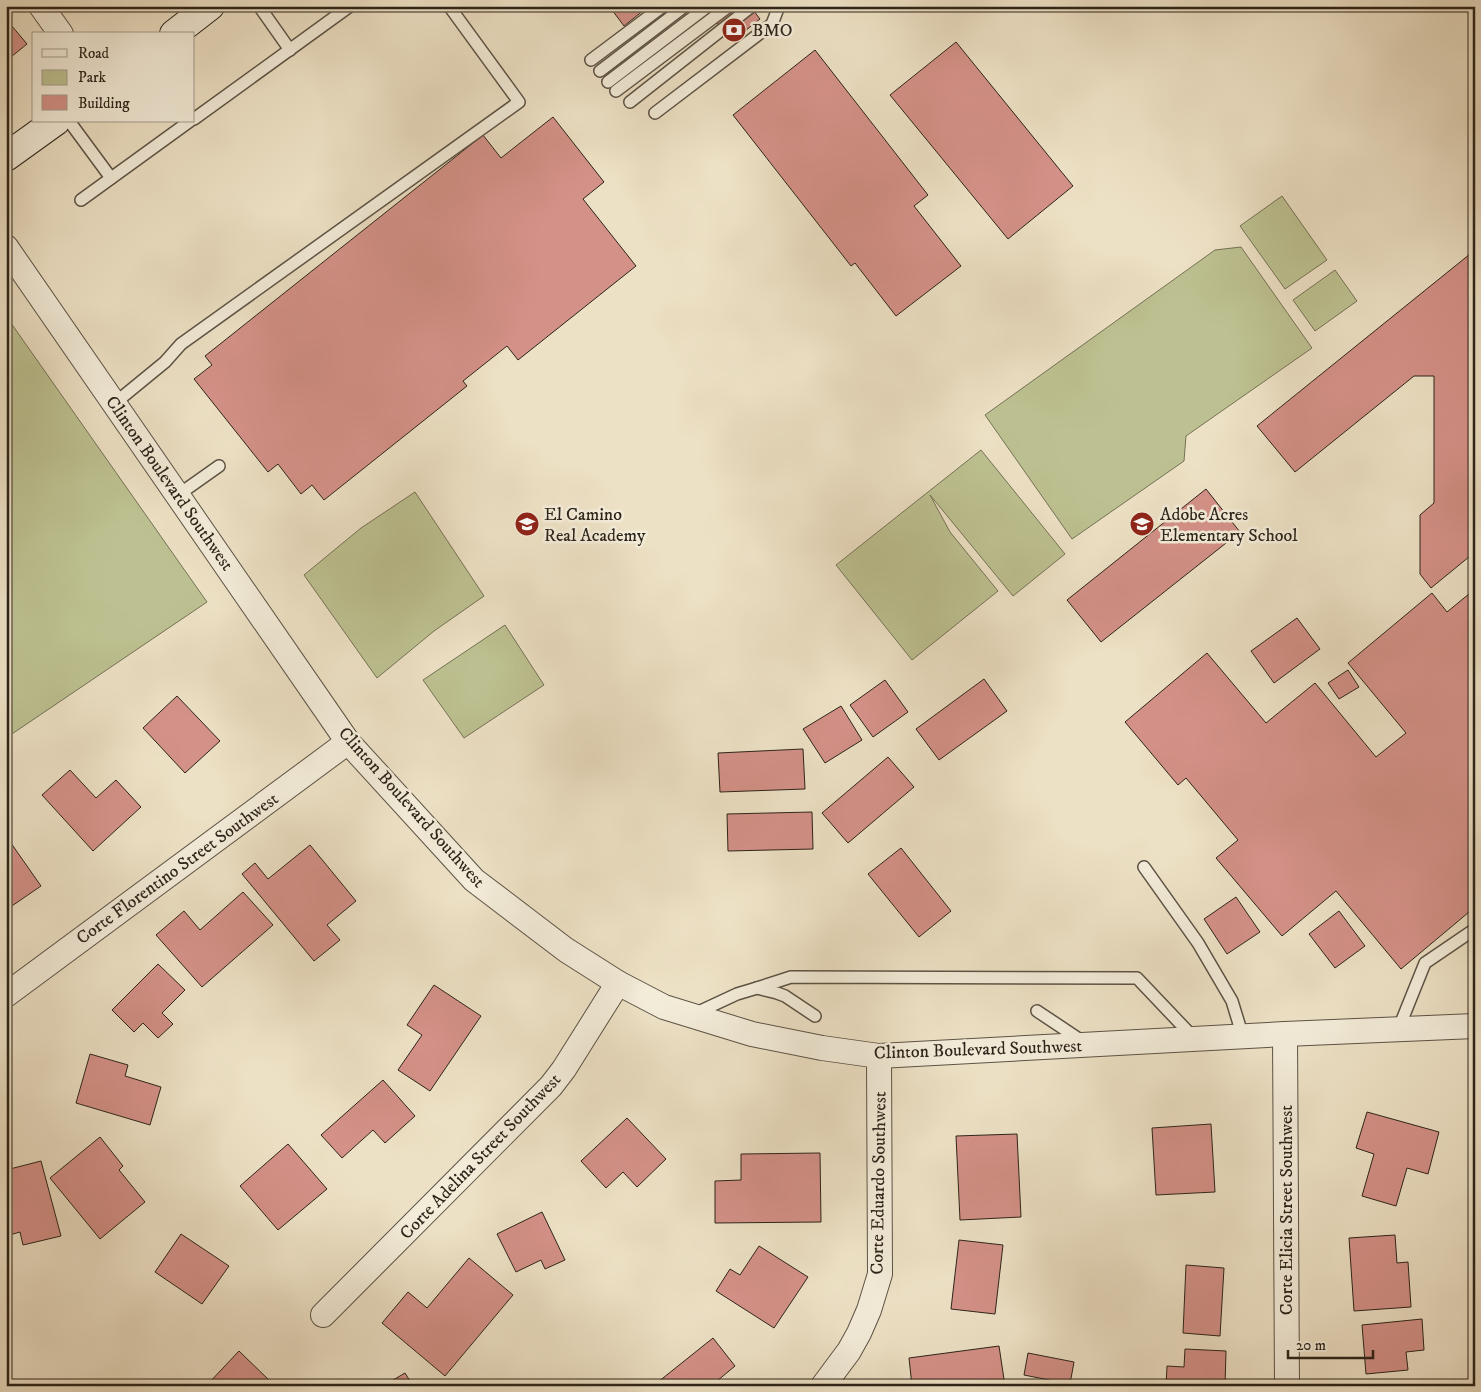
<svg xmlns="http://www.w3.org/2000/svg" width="1481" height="1392" font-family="'IM FELL DW Pica',serif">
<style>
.green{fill:#bdc191;stroke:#747256}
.building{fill:#d49188;stroke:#2c241a}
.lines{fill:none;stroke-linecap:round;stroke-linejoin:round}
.service-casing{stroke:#5c5345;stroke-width:14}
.minor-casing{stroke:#5c5345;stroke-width:26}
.secondary-casing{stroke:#2c241a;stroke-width:30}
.service{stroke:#f3ecd9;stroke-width:11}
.minor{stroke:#f3ecd9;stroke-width:24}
.secondary{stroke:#f3ecd9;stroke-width:28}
.labels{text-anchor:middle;stroke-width:5;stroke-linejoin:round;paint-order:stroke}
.poi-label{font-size:18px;fill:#2c241a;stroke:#f3ecd9;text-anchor:start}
.street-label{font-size:18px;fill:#2c241a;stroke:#f3ecd9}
</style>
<rect width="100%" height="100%" fill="#ede1c5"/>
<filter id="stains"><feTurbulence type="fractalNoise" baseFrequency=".004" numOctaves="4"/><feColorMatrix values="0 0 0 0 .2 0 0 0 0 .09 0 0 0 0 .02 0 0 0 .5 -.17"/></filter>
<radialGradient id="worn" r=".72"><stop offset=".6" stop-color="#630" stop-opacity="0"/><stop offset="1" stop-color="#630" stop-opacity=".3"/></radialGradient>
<g class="green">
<polygon points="1282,196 1327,260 1285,289 1240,226"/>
<polygon points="1241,247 1312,348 1186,436 1184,461 1072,539 985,415 1215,250"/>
<polygon points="1335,270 1357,301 1315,331 1293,300"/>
<polygon points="6,316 207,602 6,738"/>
<polygon points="981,450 1065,554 1013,596 930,495 950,532 998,591 912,660 836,565"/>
<polygon points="415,492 484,596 434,631 377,678 304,575 361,528"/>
<polygon points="505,625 544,685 464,738 423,680"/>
</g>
<g class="building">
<polygon points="609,6 649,6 624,26"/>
<polygon points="704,6 750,6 760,19 731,42"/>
<polygon points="6,19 27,44 6,61"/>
<polygon points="956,42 1073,186 1008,239 890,95"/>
<polygon points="815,50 928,195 914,206 961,266 896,316 855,263 851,266 733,115"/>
<polygon points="553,117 604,182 583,199 636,266 518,360 507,346 463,381 467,386 324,500 312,485 301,494 278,464 268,472 194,379 212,365 205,356 483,135 501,158"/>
<polygon points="1475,250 1475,552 1431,588 1420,574 1420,515 1434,503 1434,376 1414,376 1295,472 1257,426"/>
<polygon points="1206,489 1240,532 1101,642 1067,600"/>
<polygon points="1475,589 1475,907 1401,969 1336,891 1282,936 1216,858 1238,840 1186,778 1178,785 1125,722 1207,653 1266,723 1315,683 1376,757 1406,733 1348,663 1432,593 1447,612"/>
<polygon points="1297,618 1320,649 1274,683 1251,651"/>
<polygon points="1348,670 1359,687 1339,699 1328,683"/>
<polygon points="984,679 1007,711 939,760 916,729"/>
<polygon points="885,680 908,712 873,737 850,705"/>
<polygon points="177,696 220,741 185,773 143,728"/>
<polygon points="841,706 862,740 825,763 803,729"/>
<polygon points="803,749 805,789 720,792 718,753"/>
<polygon points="888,757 914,787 848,843 822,813"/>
<polygon points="70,770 96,798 116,780 141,807 93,851 42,795"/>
<polygon points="812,812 813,849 728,851 727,814"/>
<polygon points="6,836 41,886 6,910"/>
<polygon points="310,845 356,901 327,925 340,940 314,961 242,874 255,863 268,879"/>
<polygon points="901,848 951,911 919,937 868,874"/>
<polygon points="243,892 273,925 202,987 156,935 184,911 200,930"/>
<polygon points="1236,897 1260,932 1227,954 1204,919"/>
<polygon points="1339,911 1365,946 1335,968 1309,934"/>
<polygon points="158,964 185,990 162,1013 173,1024 158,1038 143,1023 134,1032 112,1010"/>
<polygon points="434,985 481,1016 430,1091 398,1070 422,1035 407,1025"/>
<polygon points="90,1054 128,1065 125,1076 161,1087 150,1125 76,1103"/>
<polygon points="383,1080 415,1116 385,1143 373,1130 342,1158 321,1135"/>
<polygon points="1367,1112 1439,1132 1428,1174 1407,1168 1396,1206 1362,1196 1374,1154 1356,1148"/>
<polygon points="627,1118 666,1159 637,1187 623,1172 606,1188 581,1161"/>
<polygon points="1211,1124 1215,1192 1156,1195 1152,1128"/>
<polygon points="1017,1134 1021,1217 960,1220 956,1136"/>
<polygon points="100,1137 123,1166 119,1170 145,1202 100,1239 50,1178"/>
<polygon points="288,1144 327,1189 278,1230 240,1186"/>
<polygon points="820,1153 821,1222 715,1223 715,1181 741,1180 741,1154"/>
<polygon points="41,1161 61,1236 23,1245 20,1232 6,1236 6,1170"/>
<polygon points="542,1212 565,1260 545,1269 541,1260 516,1272 497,1234"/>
<polygon points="181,1234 229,1266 202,1304 155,1272"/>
<polygon points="1395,1235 1397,1263 1408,1262 1411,1307 1354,1311 1349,1238"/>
<polygon points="959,1240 1003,1245 995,1314 951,1309"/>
<polygon points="759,1246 808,1277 774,1328 716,1291 730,1269 740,1275"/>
<polygon points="469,1258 513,1295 445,1376 382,1323 408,1292 427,1308"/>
<polygon points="1186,1265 1224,1268 1220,1336 1183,1333"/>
<polygon points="1422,1319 1424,1350 1406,1352 1408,1370 1366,1374 1362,1325"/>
<polygon points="713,1338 735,1366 711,1386 661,1386 658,1382"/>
<polygon points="999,1346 1005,1386 912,1386 909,1358"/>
<polygon points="1185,1349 1226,1351 1225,1386 1166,1386 1167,1366 1184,1367"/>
<polygon points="239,1351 271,1382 268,1386 206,1386"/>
<polygon points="1028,1353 1074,1362 1070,1384 1024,1375"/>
<polygon points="405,1373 413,1386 383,1386"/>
</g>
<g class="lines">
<defs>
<g id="service">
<polyline points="259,6 290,50"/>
<polyline points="591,60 663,6"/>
<polyline points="600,71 685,6"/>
<polyline points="608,82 708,6"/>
<polyline points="616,91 729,6"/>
<polyline points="630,102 752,6"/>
<polyline points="655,113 772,24 779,6"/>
<polyline points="194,119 350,6"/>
<polyline points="69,121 111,178"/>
<polyline points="81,200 190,121"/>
<polyline points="115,403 165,362 181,344 519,102 449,6"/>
<polyline points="178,495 219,466"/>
<polyline points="1144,867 1198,943 1232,1001 1243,1037"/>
<polyline points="757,988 791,977 1137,978 1194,1038"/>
<polyline points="1037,1011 1082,1041"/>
<polyline points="694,1014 737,994 757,988 777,993 785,996 815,1016"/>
<polyline points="1398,1030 1425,963 1475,929"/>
</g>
<g id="minor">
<polyline points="41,6 61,34"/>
<polyline points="6,247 348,742 474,880 566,950 618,983 664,1007 752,1034 822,1048 879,1056 1285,1034 1475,1026"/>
<polyline points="6,995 348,742"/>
<polyline points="1285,1034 1287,1386"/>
<polyline points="323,1315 551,1086 564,1069 618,983"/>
<polyline points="823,1386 849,1351 859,1333 869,1310 880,1274 879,1056"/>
</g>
<g id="secondary">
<polyline points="174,34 210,6"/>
<polyline points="6,157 56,121"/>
</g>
</defs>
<use href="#service" class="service-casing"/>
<use href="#minor" class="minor-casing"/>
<use href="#secondary" class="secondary-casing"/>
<use href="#service" class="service"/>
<use href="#minor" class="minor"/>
<use href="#secondary" class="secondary"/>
</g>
<defs>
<symbol id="bank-disc" viewBox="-11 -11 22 22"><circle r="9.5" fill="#8f2418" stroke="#f3ecd9"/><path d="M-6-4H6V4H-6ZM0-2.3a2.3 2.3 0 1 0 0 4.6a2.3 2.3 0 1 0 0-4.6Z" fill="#fff"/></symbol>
<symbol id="school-disc" viewBox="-11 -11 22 22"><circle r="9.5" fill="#8f2418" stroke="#f3ecd9"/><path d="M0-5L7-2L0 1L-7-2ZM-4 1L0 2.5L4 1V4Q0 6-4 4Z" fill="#fff"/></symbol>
</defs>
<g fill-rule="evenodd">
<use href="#bank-disc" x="720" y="16" width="28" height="28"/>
<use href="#school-disc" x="513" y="510" width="28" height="28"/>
<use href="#school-disc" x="1128" y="510" width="28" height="28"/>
</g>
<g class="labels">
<g class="poi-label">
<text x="752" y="36">BMO</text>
<text x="544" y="520">El Camino<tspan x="544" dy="21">Real Academy</tspan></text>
<text x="1160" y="520">Adobe Acres<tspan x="1160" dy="21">Elementary School</tspan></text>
</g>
<g class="street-label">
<text transform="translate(170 483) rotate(55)" y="6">Clinton Boulevard Southwest</text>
<text transform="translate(412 807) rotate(48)" y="6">Clinton Boulevard Southwest</text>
<text transform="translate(177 868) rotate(-36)" y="6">Corte Florentino Street Southwest</text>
<text transform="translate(978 1049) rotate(-2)" y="6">Clinton Boulevard Southwest</text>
<text transform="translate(480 1156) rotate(-46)" y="6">Corte Adelina Street Southwest</text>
<text transform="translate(878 1183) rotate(-89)" y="6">Corte Eduardo Southwest</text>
<text transform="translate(1286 1210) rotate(-90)" y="6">Corte Elicia Street Southwest</text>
</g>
</g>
<rect width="1481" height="1392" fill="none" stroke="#ede1c5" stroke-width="25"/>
<rect x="8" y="8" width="1466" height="1377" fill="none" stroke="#2c241a" stroke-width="2.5"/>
<rect x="12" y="12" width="1456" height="1367" fill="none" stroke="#2c241a"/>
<rect x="32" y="32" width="162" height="90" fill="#f3ecd9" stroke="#a39c8d"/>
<rect x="42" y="49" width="25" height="8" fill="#f3ecd9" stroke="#a39c8d"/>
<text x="78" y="58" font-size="15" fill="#2c241a">Road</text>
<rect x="42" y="70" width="25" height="15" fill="#bdc191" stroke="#a39c8d"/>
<text x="78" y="82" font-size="15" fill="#2c241a">Park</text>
<rect x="42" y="95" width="25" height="15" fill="#d49188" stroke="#a39c8d"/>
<text x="78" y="108" font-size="15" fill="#2c241a">Building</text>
<path d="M1288 1350v8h85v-8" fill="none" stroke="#2c241a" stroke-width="2.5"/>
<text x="1296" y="1350" font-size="15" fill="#2c241a" stroke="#f3ecd9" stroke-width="4" paint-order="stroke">20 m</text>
<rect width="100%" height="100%" filter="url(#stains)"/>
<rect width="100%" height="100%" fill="url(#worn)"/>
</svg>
